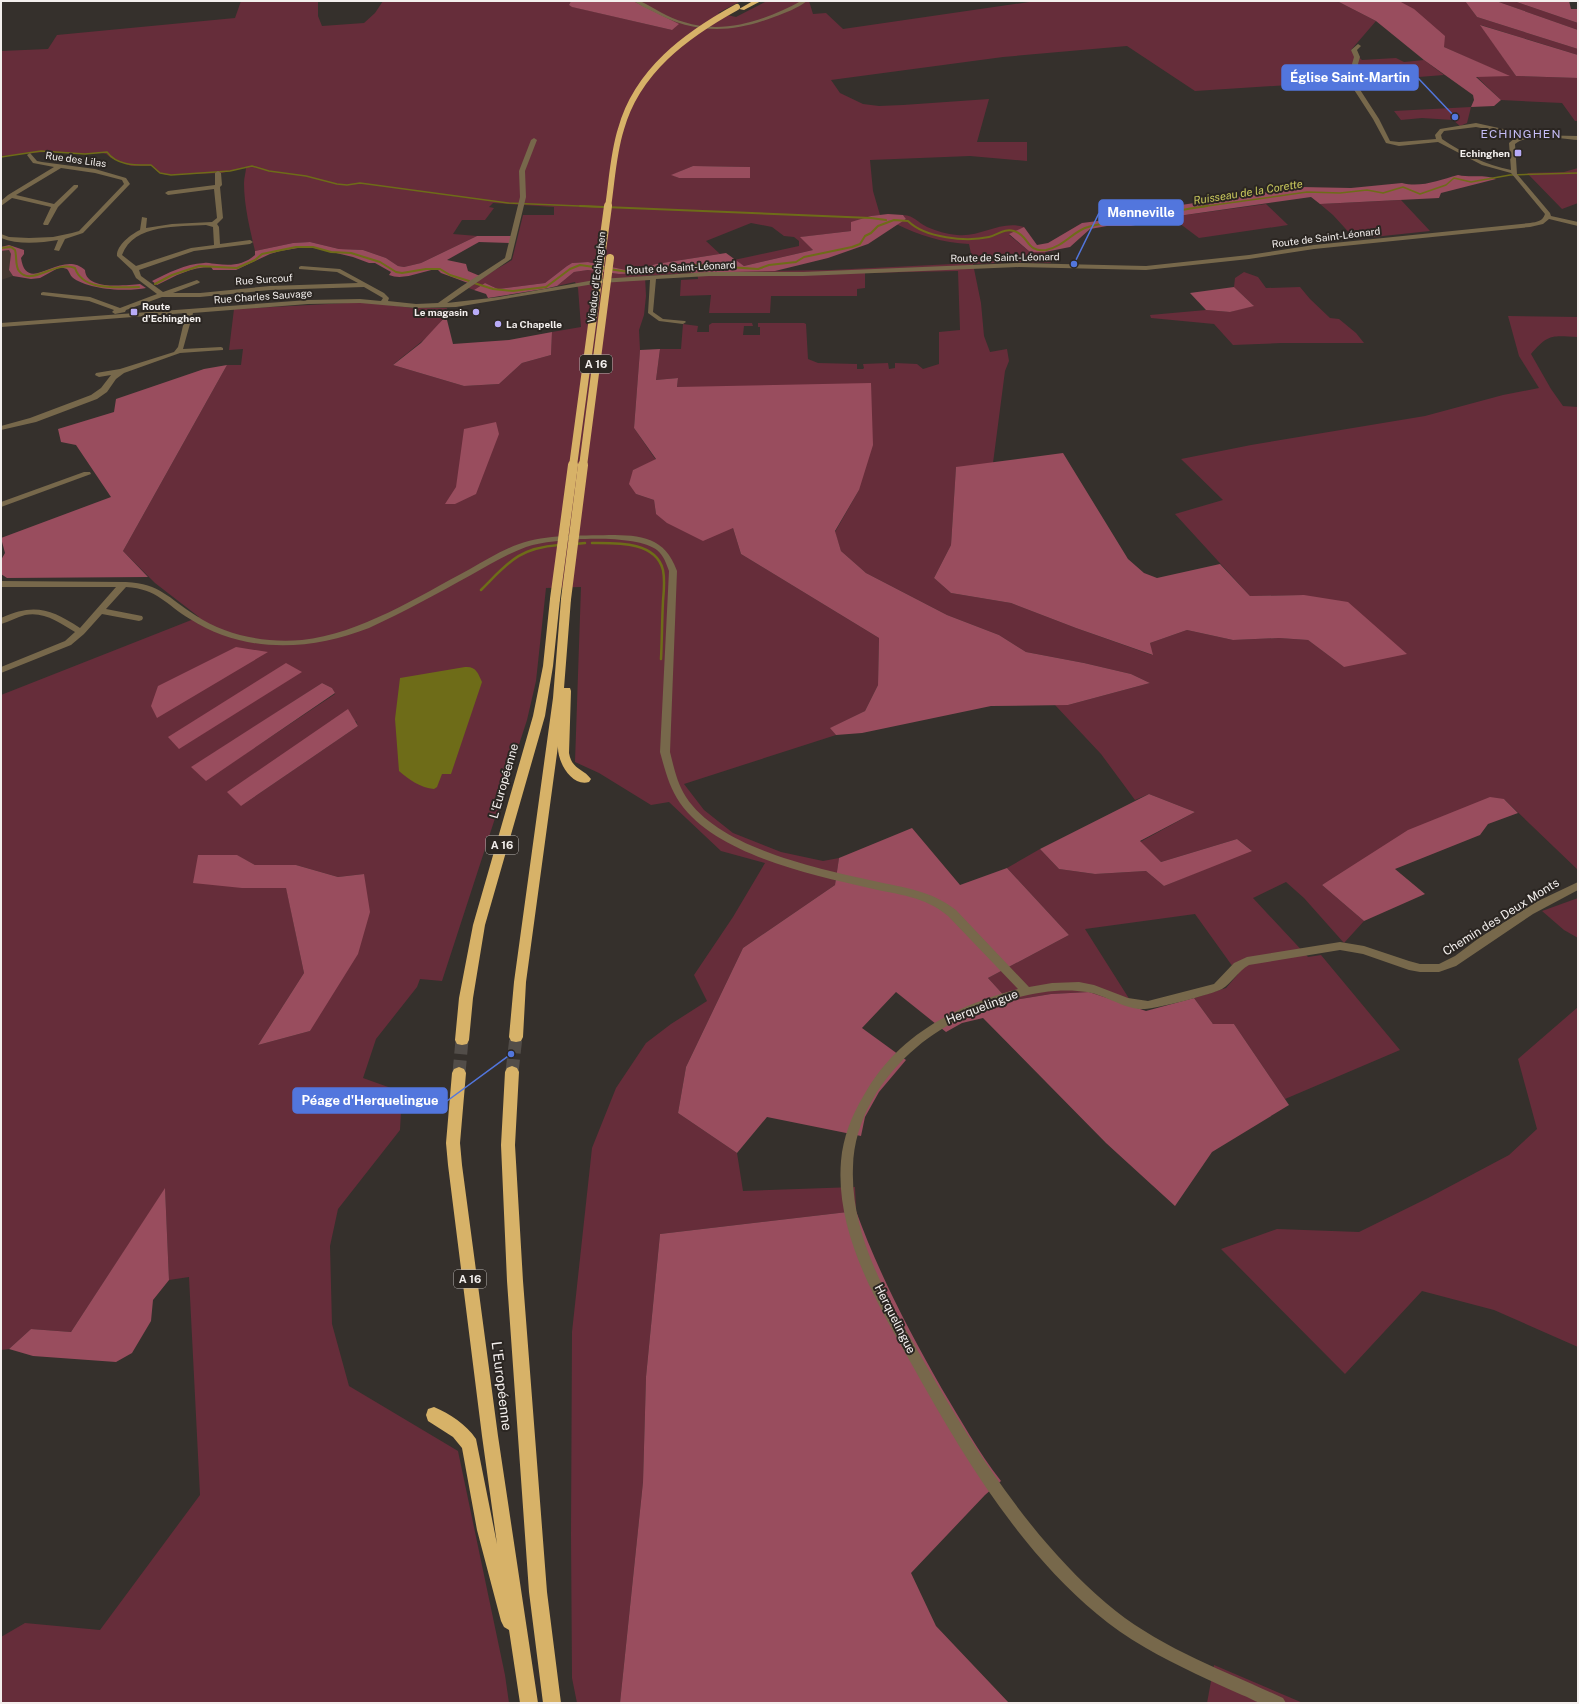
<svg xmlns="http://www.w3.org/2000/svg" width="1579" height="1704" font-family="'Public Sans',sans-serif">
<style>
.built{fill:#443931}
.green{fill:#662d3a;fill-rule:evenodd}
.forest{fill:#994d5e}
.water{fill:#6e6c18}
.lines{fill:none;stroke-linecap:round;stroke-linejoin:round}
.stream-far2{stroke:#6e6c18;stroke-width:1.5}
.stream-far1{stroke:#6e6c18;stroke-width:2}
.stream{stroke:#6e6c18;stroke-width:2.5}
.highway-tunnel{stroke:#524d49;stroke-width:13;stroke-dasharray:13 6;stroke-linecap:butt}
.minor{fill:#77684b;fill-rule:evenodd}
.highway{fill:#d7b268;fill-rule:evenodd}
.highway-bridge-far2{stroke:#d7b268;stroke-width:6}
.highway-bridge-far1{stroke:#d7b268;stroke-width:8}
.highway-bridge{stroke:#d7b268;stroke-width:10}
.poi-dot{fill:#b8abf7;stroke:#2b2622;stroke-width:1.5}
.labels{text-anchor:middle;stroke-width:4;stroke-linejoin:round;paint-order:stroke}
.far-poi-label{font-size:10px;font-weight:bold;fill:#f3efed;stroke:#2b2622;text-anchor:end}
.far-street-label{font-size:10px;fill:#f3efed;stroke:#2b2622}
.far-water-label{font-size:11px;font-style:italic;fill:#cac95c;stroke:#2b2622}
.shield{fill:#2b2622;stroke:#b7b3b0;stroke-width:1}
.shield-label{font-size:11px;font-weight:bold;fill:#f3efed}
.far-quarter-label{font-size:12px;letter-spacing:1px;fill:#c5bcf6;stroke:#2b2622}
.street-label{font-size:12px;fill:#f3efed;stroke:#2b2622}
.near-street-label{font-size:14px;fill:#f3efed;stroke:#2b2622}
.leader{fill:none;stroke:#5276dd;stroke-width:1.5}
.callout-dot{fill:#5276dd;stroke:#2b2622;stroke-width:1.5}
.callout{fill:#5276dd;stroke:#5276dd;stroke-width:1.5}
.callout-label{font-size:13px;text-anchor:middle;font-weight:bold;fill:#fff}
</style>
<rect width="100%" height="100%" fill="#35302c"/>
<polygon class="built" points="9,250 12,256 9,270 13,276 1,280 1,251"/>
<g class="green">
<path d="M241,1h77v15l4,10 42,-3 11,-10 8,-12h188l-2,4 4,2 99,23 -40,-29h109l-23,12 18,4 31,-16h42l4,13 13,-1 17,16 193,-28h301l39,20 -25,29 11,10 34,-2 8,4 20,-2 20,15 -89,7 2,8 -33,-5 -20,-1 -109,7 -68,-45 -124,11 -172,23 9,13 23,11 16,2 24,-1 86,-6 -12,43h50v19l-57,-5 -100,4 3,31 7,24 -9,1 -20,15 -50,6 12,13 -69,16 -10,-6 65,-14v-5l-5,-4 -10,-1 -12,-9 -21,-4 -45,18 14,13 -64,10 -20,6h-10l-38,-8 -16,1 -5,3 -22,17 -47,6 -13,-6 -11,7 -8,-3 46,-27 11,-45h31v-8l-61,-4 -4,4 5,1 -9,12h-23l-9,14 24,2 -56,27 -17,4 -6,-1 -12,-8 -23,-8 -24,-1 -29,-7 -17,1 -38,8c-5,-22 -11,-45 -11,-68 0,-5 2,-11 2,-16l-24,6 -56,2 -8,-3 -6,-6h-21l-20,-8 -5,-4 -4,-1 -18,1 -39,-2 -44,4v-105l47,-2 9,-14 178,-17zM693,166l56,1 1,11h-71l-7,-3z"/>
<polygon points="1399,1 1465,1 1477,17 1578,49 1578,55 1481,25 1516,76 1578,78 1578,121 1575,121 1562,103 1501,100 1476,76 1508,76 1444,47"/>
<polygon points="1496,1 1514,1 1578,23 1578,30"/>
<polygon points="1471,107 1467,123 1460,126 1453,120 1422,118 1401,120 1394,111"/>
<polygon points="1578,168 1578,203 1562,209 1527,173 1564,172"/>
<polygon points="1401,200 1430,231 1355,239 1333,215 1320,204"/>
<polygon points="1266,204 1288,225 1199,238 1171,217"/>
<path d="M903,215c12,1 14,7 24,12 9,4 20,7 30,8 23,3 43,-15 67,-8l-15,8 21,17h15l6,11 -30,-1 -48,2 8,39 3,33 6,16 17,-3 2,12 -4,10 -12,92 -37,5 -5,77 -17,33 17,15 60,10 65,25 76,27 -2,-12 37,-13 46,10 46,-2 29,2 36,27 -40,-72 -54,1 -75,-82 48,-14 -42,-41 70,-14 174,-29 78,-21 36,-7 -20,-32 -11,-40 70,1v20c-26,-1 -29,-4 -47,17l20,35 12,17 15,1v463l-74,-71 -182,86 42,36 -20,22 -40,-45 -18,-16 -33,16 55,59 13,-2 79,95 -115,49 -51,-75h-21l-19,-26 32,-10 12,-14 -43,-60 -110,15 50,79 -46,-16 -38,2 -42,7 -21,-23 81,-43 -62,-67 33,-19 19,20 36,5 51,-3 18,15 87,-36 -14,-11 -76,23 -21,-20 55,-30 -46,-18 -14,6 -34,-46 -46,-49h13l82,-22 -19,-9 -47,-11 -58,-11 -27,-17 -52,-20 -81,-42 -25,-22 -6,-19 24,-42 -182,-103 1,-9 -22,2 4,-31h21l2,-25 15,2 -1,6h12v-7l3,-2h40l1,3h-9l-1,9h17v-8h-2v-4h46l2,1 2,35 10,4 39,1v5h6l1,-1 -1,-4 25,-1 1,6 6,-1v-5l22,1 6,5 16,-5v-32l21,-2 -2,-59 -93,2v15l-8,1v7h-86l-1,17h-61l2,-18 -31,1 1,-16 17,-1 -1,-7 134,-2 142,-7 -4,-19c-26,-1 -50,-9 -73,-20l10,-5z"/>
<path d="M692,269l-1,4 -46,3 1,20 -2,19 -5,15 1,20 -6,78 22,32 -23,10 3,24 18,6 2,14 77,14 8,26 138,84 -1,47 -13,26 -34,17 5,7 -152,49 20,26 29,23 48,19 42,9 16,-3 -4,27 -92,63 -57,119 -8,46 59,40 6,38 112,-4 1,24 -196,23 -14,143 -3,105 -23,221h-43l-5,-25 -1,-143 1,-203 20,-184 24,-60 30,-45 25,-19 36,-23 -13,-26 39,-58 32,-54 -44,-12 -52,-49 -18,3 -52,-32 -24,-11 6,-175 -35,1 -10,93 -9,39 -85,261 -22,-2 -3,8 -41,52 -13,39 39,14 -2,38 -62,79 -8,37 2,78 17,62 109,65 47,224 4,28h-508v-66l24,-14 75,7 100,-135 -11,-218 -20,3 -4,-91 -94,143 -40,-3 -22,20 -8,1v-655l198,-78 -44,-34 -32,-32 104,-186h14l2,-16 -14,1 5,-41 131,-7 48,6h34c-3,21 -39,43 -54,57l71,21 35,-2 23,-21 29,-8 1,-23 29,-5 -3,-39 -3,-6 -18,4 17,-14 14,-2 31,4 32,-1 11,-3zM322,683l10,5 3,6 -129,86 -14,-13zM356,721l2,5 -117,80zM236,855l19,10h41l42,12 26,-3 -54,157 -52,14 46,-72 -18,-86 -44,1z"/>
<polygon points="1244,272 1258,277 1266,288 1300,287 1310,299 1330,318 1339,319 1356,333 1364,343 1281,343 1233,345 1214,324 1151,318 1150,315 1206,310 1230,312 1253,305 1234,287 1235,278"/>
<polygon points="1578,898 1578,938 1564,930 1542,911"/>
<polygon points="1578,1007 1578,1347 1494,1310 1422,1291 1345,1374 1221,1249 1277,1229 1359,1232 1428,1198 1509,1155 1537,1129 1518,1059"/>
<polygon points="1214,1665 1303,1703 1207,1703"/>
</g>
<g class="forest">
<polygon points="571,1 633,1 679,24 672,30 572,7 569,5"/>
<polygon points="1337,1 1399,1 1414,9 1445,36 1444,47 1510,76 1476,77 1501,100 1494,106 1471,107 1474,100 1473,95 1424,60 1376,21"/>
<polygon points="1465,1 1496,1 1578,30 1578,49 1477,17"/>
<polygon points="1514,1 1569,1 1571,9 1578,9 1578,23"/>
<polygon points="1480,25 1578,55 1578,78 1516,76"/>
<polygon points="693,166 750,167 750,178 679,178 671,175"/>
<path d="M1458,175c13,3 26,-1 38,4l-55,14 -2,5 -119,6 -9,-7 -140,20 -40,9h-24l-17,3 -20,18 -25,5h-15l-21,-18 15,-7 13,18 11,-2 34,-20 31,-4 55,-12 133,-20 50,1 51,-5c19,5 37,-3 56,-8z"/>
<polygon points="888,214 903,215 906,219 868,244 828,258 775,271 691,273 691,269 662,270 651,273 619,274 588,270 574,272 557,286 544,289 488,298 486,294 474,290 485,283 498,289 545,283 567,266 572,263 588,262 626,270 636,270 656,264 726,253 744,266 813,250 800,237 851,231 851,222 871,216"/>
<path d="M477,236h35l-2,7 -31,-1 -32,18 19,4 2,7 12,5 -12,7 -27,-10 -4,-4c-16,2 -33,12 -48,6l2,-3 -16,-9h-6l-16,-6 -38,-9 -11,-1 -24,4 -10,3 -34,16h-23l-2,-3c-20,0 -36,9 -54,18l-5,-4c16,-8 33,-17 52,-18 4,-1 9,1 13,1 13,2 27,1 38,-9v-4l38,-8 17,-1 29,7 24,1 23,8 12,8 6,1 17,-4z"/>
<path d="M9,245l15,5v4l-3,4c6,39 40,-10 64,12 1,21 41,15 55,14l6,4c-18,4 -59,2 -74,-11 -2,-2 -3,-6 -5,-8l-7,-2 -20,11 -9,1 -18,-3 -4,-6 2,-16 -2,-4 -8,1v-4z"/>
<polygon points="1234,287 1254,306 1230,312 1206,310 1190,293"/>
<polygon points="446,316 453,344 509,340 552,332 551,355 522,363 499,384 464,386 393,365 421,343"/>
<polygon points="660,349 656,380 678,378 677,387 871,383 873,445 859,490 835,531 841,551 866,573 947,615 999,635 1026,652 1084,663 1131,674 1150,683 1068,705 991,706 862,733 836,735 830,728 865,711 878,685 879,638 741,554 733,528 703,541 667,523 656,514 654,500 636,494 629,484 633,470 656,459 634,428 640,350"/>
<polygon points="227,365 123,551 148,577 7,578 1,574 1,560 5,553 1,538 111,497 76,445 61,442 58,429 114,412 116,399 204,369"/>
<polygon points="496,422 499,434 476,494 455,504 445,504 456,487 464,429"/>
<polygon points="1063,453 1128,559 1144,573 1157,578 1220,564 1250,596 1304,595 1348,602 1407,654 1344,667 1308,640 1279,638 1233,640 1187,630 1150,643 1153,655 1076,628 1011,603 951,593 934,578 951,545 956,467"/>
<polygon points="236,647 268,652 157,718 151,706 158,686"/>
<polygon points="286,663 302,672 179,749 168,737"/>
<polygon points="322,683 332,688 335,693 206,781 191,767"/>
<polygon points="348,709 358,726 241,806 227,792"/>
<polygon points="1149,794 1195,812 1140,841 1161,862 1237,839 1252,851 1164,886 1146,871 1095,874 1059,869 1040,849"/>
<polygon points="1490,797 1504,799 1518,813 1488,824 1480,835 1395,869 1425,894 1364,921 1322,885 1408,830"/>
<polygon points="912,828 960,885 1007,868 1069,935 988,978 1009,1001 1051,994 1089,992 1146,1011 1194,998 1213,1024 1234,1024 1289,1105 1212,1152 1175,1206 1106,1143 983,1018 962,1023 946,1032 896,992 862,1028 906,1060 879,1092 865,1117 861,1136 767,1117 737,1153 678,1113 686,1067 743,948 835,885 839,858"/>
<polygon points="198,855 237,855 255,865 296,865 338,877 364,874 370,912 358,954 310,1031 258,1045 304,973 286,888 242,888 193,883"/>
<polygon points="165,1188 169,1280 153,1300 151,1321 132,1353 116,1362 33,1356 9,1349 31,1329 71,1332"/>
<path d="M856,1211c23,63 53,120 86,178 19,31 36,63 59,92l-16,14 -74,78 25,53 73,77h-389l23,-221 3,-105 14,-143z"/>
</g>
<path class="water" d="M465,667c11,-1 13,6 17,15l-31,92h-9l-5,13 -3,2c-13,-1 -26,-10 -35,-18l-4,-52 5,-41z"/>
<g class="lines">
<g class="stream-far2">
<path d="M1,157l40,-6 44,3 22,-2c10,14 29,13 44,13l9,8 11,2 59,-4 22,-5 17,5 37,5 31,8 10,1 13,-2 148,20 95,4"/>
<polyline points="1200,207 1307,192 1340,193 1367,190 1383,193 1403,187 1420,194 1446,185 1454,178 1471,182 1510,175 1578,173"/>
</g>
<g class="stream-far1">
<polyline points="580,206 871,218 886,220"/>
<path d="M1,248l10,-1 4,3c2,6 0,16 4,21 12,16 36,-11 56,-3 8,24 44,19 64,19"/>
<path d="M474,283l19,6 20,2 33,-4 24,-18 10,-4 56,8 21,-5 41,-3 60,4 11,-4 27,-3 8,-5 48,-10 8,-3 5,-8 6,-3 7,-7 16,-6 14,1c17,17 58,21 81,16 9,-2 15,-9 25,-6 15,4 12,22 32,19 19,-4 27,-19 42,-23 12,-4 26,-5 39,-7 26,-5 53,-10 80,-14"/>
<polyline points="155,284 172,275 199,266 237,268 255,260 262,254 296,247 313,247 331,252 351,253 380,262 396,272 402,273 426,269 440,269 450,275 469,281"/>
</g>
<g class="stream">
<path d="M592,543c24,0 64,-2 71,27 2,10 1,21 0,31 -1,19 -1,39 -2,58"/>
<polyline points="575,544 585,543"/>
<path d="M481,590c27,-27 37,-42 78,-45"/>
</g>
<g class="highway-tunnel">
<polyline points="512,1072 516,1037"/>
<polyline points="459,1073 462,1040"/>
</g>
<g class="minor">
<path d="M634,1h6c15,7 28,17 44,21 40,13 82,-2 117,-21h6c-9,7 -22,12 -33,16 -44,17 -80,17 -122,-6 -6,-3 -13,-6 -18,-10z"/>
<path d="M1358,44l3,2 -4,4 3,7 -2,7 4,10 -5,11 22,34 11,22 9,1 37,-3 -1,-4 5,-6 36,-6 54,12 48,1v4c-19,-1 -47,-8 -63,4l2,30 33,39 1,3 27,6v4l-29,-7 -6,5 -13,3 -216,22 -65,10 -103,11 -127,-3 -216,9h-94l-53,3 -3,33 10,7 22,2 1,1 -3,2 -24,-3 -11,-8 2,-33 -50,3 -144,24 -40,1 -56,-5 -52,1 -115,9 -10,36 38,-2 2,1v2l-43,3 -56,20 -8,6 -9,13 -10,7 -61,23 -35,8v-4l29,-8 61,-23 10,-7 10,-13 -12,2 -4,-2 1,-2 24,-4 54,-17 4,-5 8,-34 -185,14v-4l307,-23 52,-1 21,2 2,-3 -19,-11 -94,3 -70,7h-38l-36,13 -1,2 -10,2 -3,-2 2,-2 -25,-9 -48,-6v-2l2,-1 47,5 30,11 37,-14 -21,-16 -4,-8 -15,-14c-1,-10 14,-22 23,-26l2,-13 5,1 -1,10 26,-4 40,-2 5,-4 -3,-29 -46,6 -3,-2 3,-2 47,-6v-12l3,-2 3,2 1,12 -2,2 3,31 -6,6 2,3 1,17 30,-4 3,2 -3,2 -56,7 -55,19 2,6 22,16 34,-12 3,2 -1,1 -26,10h27l70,-7 88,-3 -21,-11 -38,-3v-2l2,-1 39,3 44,24 5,5 -1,3 28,3 22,-1 24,-17 43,-28 15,-61 -1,-26 12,-31 3,-2 3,2 -12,31 1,26 -15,62 -64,44 52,-6 101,-18 109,-7h94l216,-9 127,3 103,-11 65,-10 216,-22c7,-1 13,-2 15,-9l-34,-41 -29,-8 -44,-23 -39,4 -13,-3 -13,-24 -22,-34 5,-11 -4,-10 2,-7 -3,-7zM1476,127l45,9 -6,2 -6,5 2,27c-26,-5 -48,-17 -69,-31l-1,-4 3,-4zM206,225l7,2 1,18 -23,3 -55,18 -14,-11c12,-32 57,-28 84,-30z"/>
<path d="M30,153l7,8 5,1 53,7 31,9 4,6 -47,49 -18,6 -6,12 -5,-1 4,-10c-18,3 -40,5 -57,-2v-4l8,3 20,1 24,-1 19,-4 7,-2 45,-47 -2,-4 -27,-7 -34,-5 -45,27 38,9 20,-19h4v2l-20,20 -10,18h-4l-1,-1 8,-17 -39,-9 -11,8v-5l7,-6 46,-28 -21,-4 -6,-8z"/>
<polygon points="84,472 90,472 91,474 1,507 1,502"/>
<path d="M609,535c32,0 56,2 68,36l-7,181c4,16 7,31 16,45 33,51 132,72 188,84 31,7 56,9 82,29l73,77 23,-4 27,-1 15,3 34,13 20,3 66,-17 20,-21 13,-6 93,-15 24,4 45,15 11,3h19l16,-8 24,-18 59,-37 40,-19v8l-45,24 -77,52 -17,6h-19l-11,-2 -46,-16 -23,-4 -91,15c-11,6 -17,18 -27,24 -9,5 -67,20 -77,20 -21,1 -38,-14 -58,-17 -52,-9 -131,21 -170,55 -36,30 -63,73 -64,120 -3,70 37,135 70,193 50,87 106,177 183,243 51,44 117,67 177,95l3,5c-8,0 -18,1 -26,0 -6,-2 -12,-6 -18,-8 -16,-7 -31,-14 -46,-21 -35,-17 -70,-35 -99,-60 -80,-67 -136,-161 -186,-251 -34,-60 -76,-130 -70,-202 2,-24 11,-46 23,-66 33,-59 90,-89 154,-106l-70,-73c-24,-20 -49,-21 -79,-28 -59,-14 -152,-33 -189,-85 -11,-16 -15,-33 -20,-51l9,-181c-3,-8 -5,-15 -12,-21 -22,-17 -105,-12 -131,-3 -19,7 -37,18 -55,28 -33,18 -67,37 -102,53 -59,23 -124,26 -179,-9 -25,-15 -32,-30 -64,-32l-20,22 36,7 1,2 -1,2 -3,1 -37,-7 -18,20 -13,11 -70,28v-6l64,-26 10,-9c-15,-9 -31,-21 -50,-17 -8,2 -16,7 -24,9v-6c33,-15 50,-9 79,10l36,-41h-115v-6l125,1c35,2 42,16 69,33 32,21 69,28 107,25 58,-6 117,-44 168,-71 16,-9 32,-19 49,-25 28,-10 60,-8 90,-9z"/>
</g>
<g class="highway">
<polygon points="753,1 761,1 744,10 739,9"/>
<polygon points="555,596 560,599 553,666 545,716 485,925 473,998 469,1040 467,1044 462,1045 457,1044 455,1040 459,998 473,925 533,716 543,666 550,599"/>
<path d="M566,596l5,3 -7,89h6l1,3 -2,62c3,17 14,15 22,26l-2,3c-18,5 -32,-21 -31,-36l-32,236 -3,55 -2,4 -5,1 -5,-1 -2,-4 5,-55 39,-284 8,-99z"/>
<polygon points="512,1066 517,1068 519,1072 515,1145 523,1281 547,1592 561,1703 543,1703 529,1592 507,1281 501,1145 505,1072 507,1068"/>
<path d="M459,1067l5,2 2,4 -6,70 2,22 36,271 40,267h-18l-11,-73 -5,-3 -3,-6 -24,-91 -15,-82 -9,-11 -25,-16 -2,-6 2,-6 6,-2c16,7 32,17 42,32l21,105 -15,-108 -34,-271 -2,-22 6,-70 2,-4z"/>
</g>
<path class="highway-bridge-far2" d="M608,207c4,-26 5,-53 13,-78 16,-58 65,-94 116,-122"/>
<g class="highway-bridge-far1">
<polyline points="573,466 608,206"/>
<polyline points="583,466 610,258"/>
</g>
<g class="highway-bridge">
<polyline points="555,599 573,465"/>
<polyline points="566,599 583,465"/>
</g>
</g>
<g class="poi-dot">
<rect x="1514" y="149" width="8" height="8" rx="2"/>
<rect x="130" y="308" width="8" height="8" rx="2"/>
<circle cx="476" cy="312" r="4"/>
<circle cx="498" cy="324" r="4"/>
</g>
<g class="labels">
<g class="far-poi-label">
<text x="1510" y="157">Echinghen</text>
<text x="142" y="310" text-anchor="start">Route<tspan x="142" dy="12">d'Echinghen</tspan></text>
<text x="468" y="316">Le magasin</text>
<text x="506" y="328" text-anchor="start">La Chapelle</text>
</g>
<g class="far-street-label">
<text transform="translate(76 159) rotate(8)" y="4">Rue des Lilas</text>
<text transform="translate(1326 237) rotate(-7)" y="4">Route de Saint-Léonard</text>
<text transform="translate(1005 257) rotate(-1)" y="4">Route de Saint-Léonard</text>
<text transform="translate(681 267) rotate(-3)" y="4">Route de Saint-Léonard</text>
<text transform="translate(596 277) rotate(-83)" y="4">Viaduc d'Echinghen</text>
<text transform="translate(264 279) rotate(-4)" y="4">Rue Surcouf</text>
<text transform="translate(263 296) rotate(-4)" y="4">Rue Charles Sauvage</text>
</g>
<g class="far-water-label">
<text transform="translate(1248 192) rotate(-9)" y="4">Ruisseau de la Corette</text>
</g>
<g class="shield">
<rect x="580" y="355" width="32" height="18" rx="3"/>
<rect x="486" y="836" width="32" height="18" rx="3"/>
<rect x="454" y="1270" width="32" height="18" rx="3"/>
</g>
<g class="shield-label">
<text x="596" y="368">A 16</text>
<text x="502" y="849">A 16</text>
<text x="470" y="1283">A 16</text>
</g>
<g class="far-quarter-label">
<text x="1521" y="138">ECHINGHEN</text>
</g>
<g class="street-label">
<text transform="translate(504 781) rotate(-74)" y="4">L'Européenne</text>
<text transform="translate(1501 917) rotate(-32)" y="4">Chemin des Deux Monts</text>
<text transform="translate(982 1007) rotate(-21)" y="4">Herquelingue</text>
<text transform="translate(895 1319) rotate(63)" y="4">Herquelingue</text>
</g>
<g class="near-street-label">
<text transform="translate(502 1386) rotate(83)" y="5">L'Européenne</text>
</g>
</g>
<path class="leader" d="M1455 117L1418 78M1074 264L1099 213M511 1054L447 1101"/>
<g class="callout-dot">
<circle cx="1455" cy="117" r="4"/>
<circle cx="1074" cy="264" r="4"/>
<circle cx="511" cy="1054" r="4"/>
</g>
<g class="callout">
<rect x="1282" y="65" width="136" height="25" rx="4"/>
<rect x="1099" y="200" width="84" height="25" rx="4"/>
<rect x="293" y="1088" width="154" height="25" rx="4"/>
</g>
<g class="callout-label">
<text x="1350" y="82">Église Saint-Martin</text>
<text x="1141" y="217">Menneville</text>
<text x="370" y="1105">Péage d'Herquelingue</text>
</g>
<rect width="1579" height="1704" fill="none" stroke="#f3efed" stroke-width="4"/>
</svg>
